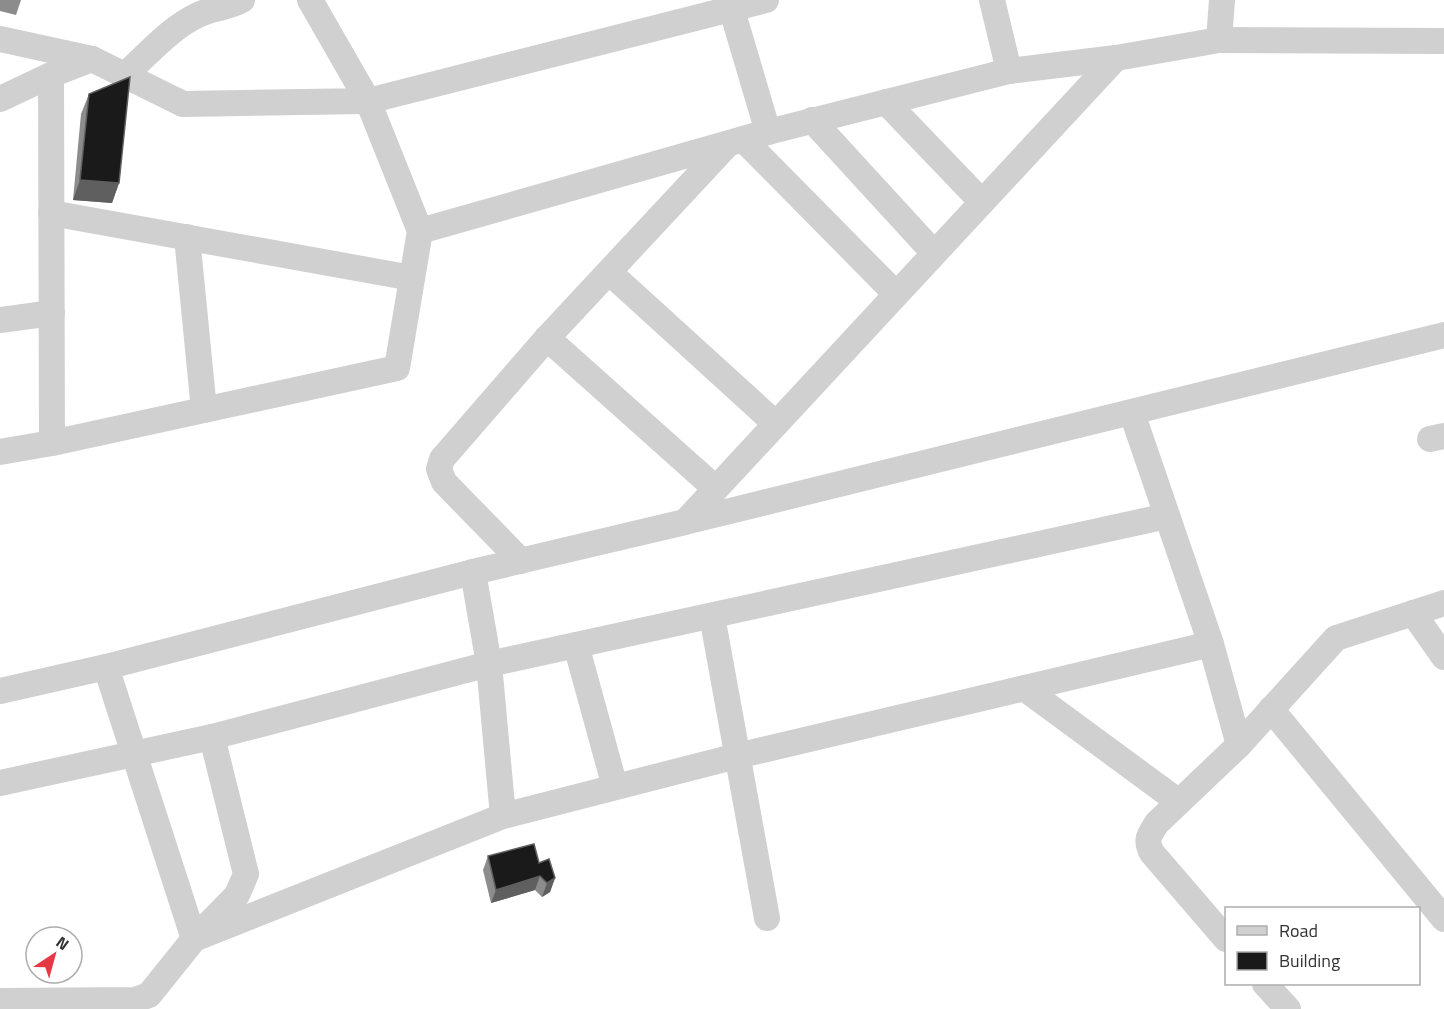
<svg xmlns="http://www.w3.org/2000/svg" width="1444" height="1009" font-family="'Titillium Web',sans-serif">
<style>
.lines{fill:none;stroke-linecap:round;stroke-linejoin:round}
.street{stroke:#d0d0d0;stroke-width:26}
.wall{fill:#8c8c8c}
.shaded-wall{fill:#5f5f5f}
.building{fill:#1a1a1a;stroke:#5f5f5f;stroke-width:1.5}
</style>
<rect width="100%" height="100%" fill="#fff"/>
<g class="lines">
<g class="street">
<polyline points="729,0 768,132 1009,71 1116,58 1219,40 1222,0"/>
<polyline points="766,0 368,101 420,231 768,132"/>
<polyline points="992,0 1009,71"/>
<polyline points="0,39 92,59"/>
<polyline points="1219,40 1444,41"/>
<polyline points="51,75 52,443"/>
<path d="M125,75c22,-20 45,-47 73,-60 14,-7 30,-7 44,-15"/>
<polyline points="0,99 51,75 92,59 183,104 368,101 310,0"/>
<polyline points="886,102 982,202"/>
<polyline points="812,120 934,253"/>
<polyline points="743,139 896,294"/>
<polyline points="51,213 412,278"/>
<polyline points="187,237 204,410"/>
<polyline points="609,272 776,424"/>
<polyline points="0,320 52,313"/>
<polyline points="547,338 715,488"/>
<polyline points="1132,413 1211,644"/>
<polyline points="1430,439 1444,436"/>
<polyline points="0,452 52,443 397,368 420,231"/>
<polyline points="685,522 1444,335"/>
<polyline points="521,561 444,482 439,469 442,459 547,338 728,144"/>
<polyline points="473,572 685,522 1116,58"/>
<polyline points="1413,613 1444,657"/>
<polyline points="712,616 767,918"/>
<polyline points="576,645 615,787"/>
<polyline points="106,667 194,939 503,816"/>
<polyline points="1024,688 1179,802"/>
<polyline points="0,691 106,667 473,572 489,664 503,816 737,756 1211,644 1239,745"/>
<polyline points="1271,709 1444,919"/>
<polyline points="0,783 212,737 489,664 1167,516"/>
<path d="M1226,939l-74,-86c-7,-13 -3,-18 5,-30l82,-78 97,-107 108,-35"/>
<polyline points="1265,984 1288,1009"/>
<polyline points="0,1001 135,1000 149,995 194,939 237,895 246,874 212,737"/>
</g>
</g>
<g class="wall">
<polygon points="0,0 21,0 16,15 0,11"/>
<polygon points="89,94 119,183 112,203 73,200 81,114"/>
<polygon points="488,856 555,878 550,892 542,897 535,890 491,903 483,870"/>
</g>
<g class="shaded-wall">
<polygon points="80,180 119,183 112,203 73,200"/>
<polygon points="540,876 535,890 491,903 496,890"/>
<polygon points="555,878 550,892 542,897 547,883"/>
</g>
<g class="building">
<polygon points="130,77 119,183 80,180 89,94"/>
<polygon points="534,844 539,863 549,859 555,878 547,883 540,876 496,890 488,856"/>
</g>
<rect x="1225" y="907" width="195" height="78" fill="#ffffff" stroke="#adadad" stroke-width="1.5"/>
<rect x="1237" y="926" width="30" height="9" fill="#d0d0d0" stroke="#adadad" stroke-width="1.5"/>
<text x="1279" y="937" font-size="18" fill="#333333">Road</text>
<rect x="1237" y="952" width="30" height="18" fill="#1a1a1a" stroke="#adadad" stroke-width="1.5"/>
<text x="1279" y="967" font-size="18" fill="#333333">Building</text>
<g transform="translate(54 955) rotate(36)"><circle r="28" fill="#ffffff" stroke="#adadad" stroke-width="1.5"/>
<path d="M0-4.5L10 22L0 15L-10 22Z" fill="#e63946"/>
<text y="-9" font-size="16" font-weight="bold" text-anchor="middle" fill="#333333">N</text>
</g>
</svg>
